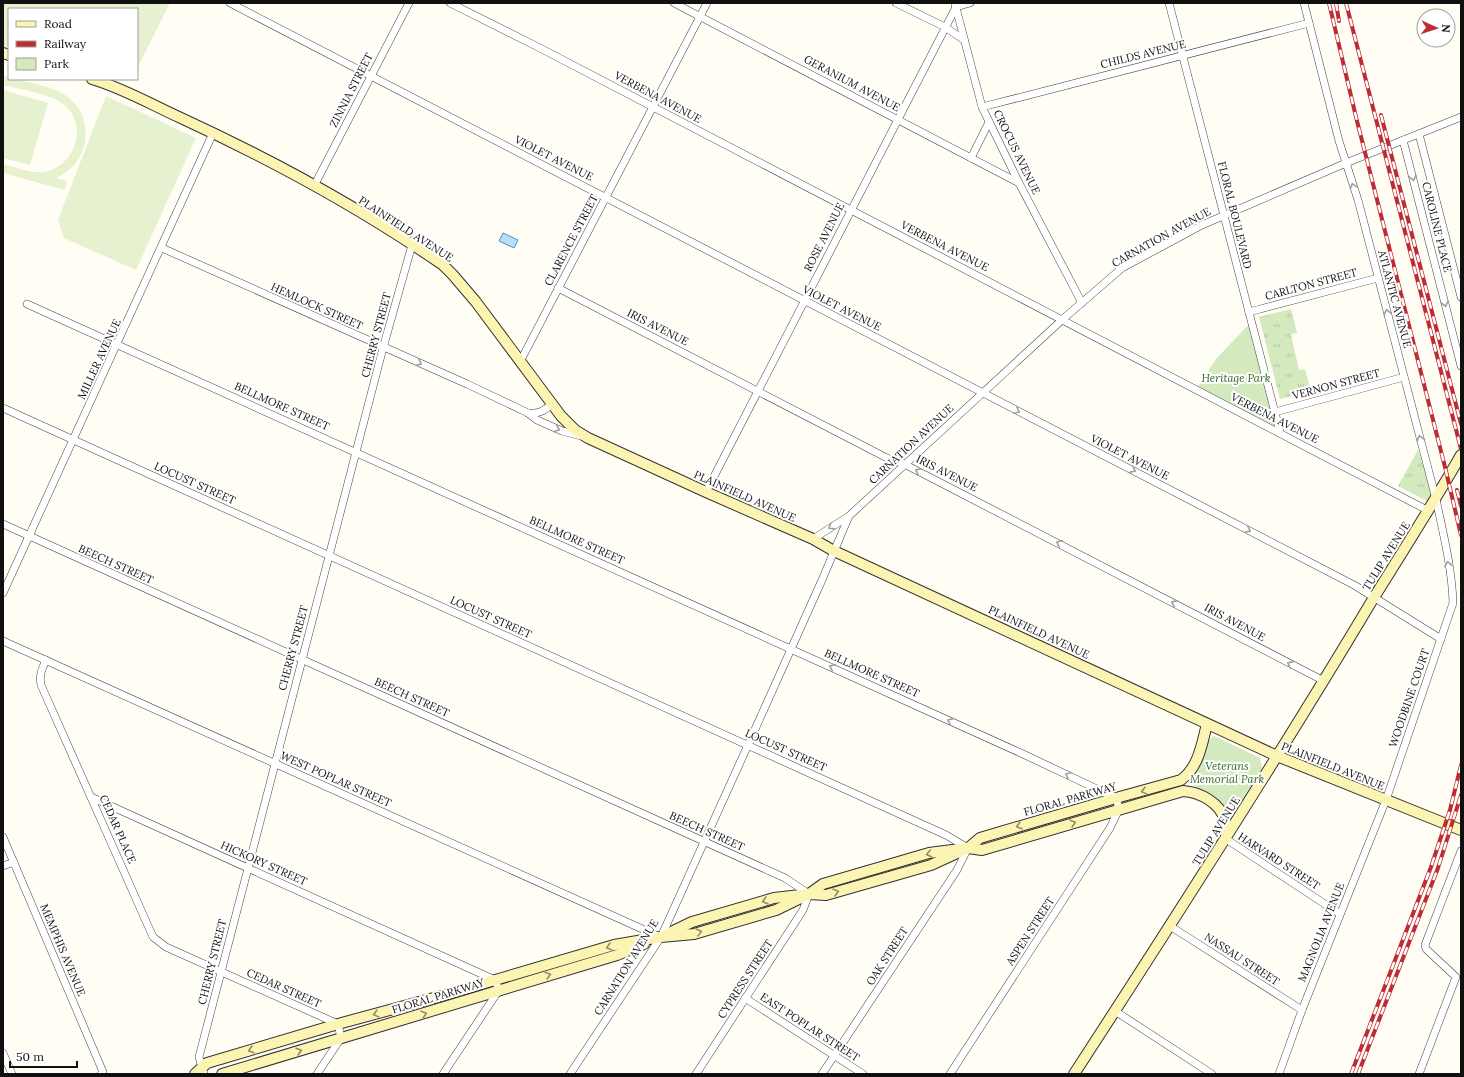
<svg xmlns="http://www.w3.org/2000/svg" width="1464" height="1077" font-family="Lora,serif">
<style>
.grass{fill:url(#grass-tufts)}
.park{fill:#d4e9be}
.pitch{fill:#e5f1cf}
.water{fill:#badff5;stroke:#4394ca}
.lines{fill:none;stroke-linecap:round;stroke-linejoin:round}
.street-casing{stroke:#434343;stroke-width:8}
.secondary-casing{stroke:#323232;stroke-width:12}
.street{stroke:#fff;stroke-width:7}
.secondary{stroke:#fcf4b2;stroke-width:10}
.rail-casing{stroke:#be2b32;stroke-width:4}
.rail{stroke:#fff;stroke-width:2.5;stroke-dasharray:8;stroke-linecap:butt}
.oneway{stroke:#9f9f9f}
.oneway2{stroke:#928d69}
.labels{text-anchor:middle;stroke-width:4;stroke-linejoin:round;paint-order:stroke}
.street-label{font-size:11px;fill:#101010;stroke:#fff}
.park-label{font-size:11px;font-style:italic;fill:#306821;stroke:#fff}
</style>
<defs>
<pattern id="grass-tufts" width="24" height="20" patternUnits="userSpaceOnUse"><rect width="24" height="20" fill="#d4e9be"/><path d="M3 7l-1-3M5 7V3M7 7l1-3M15 17l-1-3M17 17v-4M19 17l1-3" fill="none" stroke="#b5c7a2"/></pattern>
</defs>
<rect width="100%" height="100%" fill="#fffdf4"/>
<g class="grass">
<polygon points="1291,309 1297,333 1291,334 1299,370 1305,369 1311,391 1280,399 1259,317"/>
<polygon points="1418,450 1432,491 1427,501 1398,486"/>
</g>
<g class="park">
<polygon points="1250,323 1278,430 1197,388 1216,359"/>
<polygon points="1214,736 1260,758 1262,768 1234,812 1229,814 1212,795 1193,785 1193,778 1203,760 1208,741"/>
</g>
<g class="pitch">
<polygon points="3,3 170,3 137,69 137,9 9,9 9,47 3,46"/>
<path d="M3,76l6,1v2h6c16,4 36,7 50,16 22,14 27,45 12,66 -5,8 -13,13 -21,17l11,3 -2,9 -62,-17v-9c13,3 28,10 42,8 32,-7 44,-49 17,-69 -13,-9 -43,-14 -59,-18z"/>
<polygon points="3,90 48,103 30,165 3,158"/>
<polygon points="106,96 196,138 136,270 64,238 58,220"/>
</g>
<polygon class="water" points="503,233 518,240 514,248 499,241"/>
<g class="lines">
<defs>
<g id="street">
<polyline points="230,3 1354,585 1441,639"/>
<polyline points="450,3 538,47 1429,511"/>
<polyline points="674,3 1019,183"/>
<polyline points="896,3 945,27 964,40"/>
<polyline points="1169,3 1280,432"/>
<polyline points="955,4 982,107 1019,183 1082,303"/>
<polyline points="982,107 1309,23"/>
<polyline points="1419,134 1461,297"/>
<polyline points="1403,140 1461,366"/>
<polyline points="971,158 989,122"/>
<polyline points="314,186 409,3"/>
<polyline points="162,248 467,384 528,413 537,420 562,431 581,436"/>
<polyline points="558,288 887,458 904,464 943,484 1324,681"/>
<polyline points="27,304 1023,754 1116,798 1119,809 1110,828 950,1074"/>
<polyline points="1249,312 1378,278"/>
<polyline points="521,360 707,3"/>
<polyline points="3,408 946,835 968,848 957,870 822,1074"/>
<polyline points="1275,412 1404,377"/>
<path d="M528,413c11,1 16,-2 24,-9"/>
<polyline points="706,492 956,7 970,3"/>
<polyline points="3,524 785,878 809,894 803,910 696,1074"/>
<polyline points="813,539 849,516"/>
<polyline points="3,593 213,133"/>
<polyline points="3,641 660,937"/>
<path d="M46,660c-4,9 -7,15 -5,25l112,252 13,10 172,77 3,14 -24,36"/>
<polyline points="91,797 495,980 499,990 443,1074"/>
<polyline points="3,837 103,1072 101,1074"/>
<polyline points="1226,839 1340,914"/>
<polyline points="3,866 14,862"/>
<polyline points="1170,926 1302,1010"/>
<polyline points="745,998 863,1074"/>
<polyline points="1115,1011 1212,1074"/>
<polyline points="3,1053 12,1074"/>
<polyline points="204,1074 199,1057 383,348 412,245"/>
<polyline points="570,1074 661,937 748,745 822,580 849,516 1063,319 1122,268 1202,225 1346,163 1461,117"/>
<path d="M1279,1074l23,-64 84,-210 67,-197c-1,-35 -10,-70 -17,-104l-78,-299 -19,-59 -35,-138"/>
<polyline points="1419,1074 1456,977 1426,949 1425,945 1461,851"/>
</g>
<g id="secondary">
<polyline points="3,53 9,55"/>
<path d="M92,79c31,9 60,26 89,39 89,41 181,91 262,147l10,10 23,27 85,114 14,14 13,8 118,54 107,47 21,12 443,205 184,74"/>
<path d="M667,934l25,-12 82,-24 35,-4 14,-10 106,-31 39,-5 14,2 201,-59c17,1 37,12 42,29 2,7 1,13 1,19"/>
<path d="M195,1074l12,-11 131,-39 103,-28 173,-51 47,-8 33,-3 82,-24 33,-16 17,1 105,-30 37,-17 12,-10 136,-40 65,-18c18,-13 21,-37 26,-56"/>
<polyline points="222,1074 617,955 644,944"/>
<path d="M1074,1074c102,-157 203,-314 299,-475 30,-48 60,-95 88,-144"/>
</g>
</defs>
<use href="#street" class="street-casing"/>
<use href="#secondary" class="secondary-casing"/>
<use href="#street" class="street"/>
<use href="#secondary" class="secondary"/>
<defs>
<g id="rail">
<polyline points="1329,3 1356,117 1445,467 1461,535"/>
<polyline points="1336,3 1339,21"/>
<polyline points="1346,3 1461,449"/>
<polyline points="1381,115 1461,424"/>
<polyline points="1457,490 1461,506"/>
<polyline points="1351,1074 1431,867 1450,810 1461,765"/>
<polyline points="1358,1074 1438,868 1461,795"/>
</g>
</defs>
<use href="#rail" class="rail-casing"/>
<use href="#rail" class="rail"/>
</g>
<defs><path id="oneway-chevron" d="M-2-3.5L2.5 0L-2 3.5" fill="none" stroke-width="1.6" stroke-linecap="round" stroke-linejoin="round"/></defs>
<g class="oneway">
<use href="#oneway-chevron" transform="translate(1413 178) rotate(76)"/>
<use href="#oneway-chevron" transform="translate(1353 186) rotate(-108)"/>
<use href="#oneway-chevron" transform="translate(1445 304) rotate(76)"/>
<use href="#oneway-chevron" transform="translate(1387 312) rotate(-105)"/>
<use href="#oneway-chevron" transform="translate(419 363) rotate(24)"/>
<use href="#oneway-chevron" transform="translate(1017 411) rotate(27)"/>
<use href="#oneway-chevron" transform="translate(557 429) rotate(23)"/>
<use href="#oneway-chevron" transform="translate(1420 438) rotate(-105)"/>
<use href="#oneway-chevron" transform="translate(1133 470) rotate(27)"/>
<use href="#oneway-chevron" transform="translate(918 471) rotate(-154)"/>
<use href="#oneway-chevron" transform="translate(831 527) rotate(148)"/>
<use href="#oneway-chevron" transform="translate(1248 530) rotate(27)"/>
<use href="#oneway-chevron" transform="translate(1059 543) rotate(-153)"/>
<use href="#oneway-chevron" transform="translate(1448 564) rotate(-99)"/>
<use href="#oneway-chevron" transform="translate(1174 603) rotate(-153)"/>
<use href="#oneway-chevron" transform="translate(1290 664) rotate(-153)"/>
<use href="#oneway-chevron" transform="translate(832 667) rotate(-156)"/>
<use href="#oneway-chevron" transform="translate(950 721) rotate(-156)"/>
<use href="#oneway-chevron" transform="translate(1068 775) rotate(-155)"/>
</g>
<g class="oneway2">
<use href="#oneway-chevron" transform="translate(1144 791) rotate(165)"/>
<use href="#oneway-chevron" transform="translate(1073 823) rotate(-16)"/>
<use href="#oneway-chevron" transform="translate(1019 826) rotate(163)"/>
<use href="#oneway-chevron" transform="translate(929 854) rotate(168)"/>
<use href="#oneway-chevron" transform="translate(836 892) rotate(-16)"/>
<use href="#oneway-chevron" transform="translate(765 901) rotate(163)"/>
<use href="#oneway-chevron" transform="translate(699 932) rotate(-14)"/>
<use href="#oneway-chevron" transform="translate(609 947) rotate(165)"/>
<use href="#oneway-chevron" transform="translate(548 975) rotate(-17)"/>
<use href="#oneway-chevron" transform="translate(376 1014) rotate(165)"/>
<use href="#oneway-chevron" transform="translate(424 1014) rotate(-16)"/>
<use href="#oneway-chevron" transform="translate(251 1050) rotate(163)"/>
<use href="#oneway-chevron" transform="translate(299 1051) rotate(-17)"/>
</g>
<g class="labels">
<g class="street-label">
<text transform="translate(1143 54) rotate(-14)" y="4">CHILDS AVENUE</text>
<text transform="translate(852 83) rotate(28)" y="4">GERANIUM AVENUE</text>
<text transform="translate(351 90) rotate(-63)" y="4">ZINNIA STREET</text>
<text transform="translate(658 97) rotate(28)" y="4">VERBENA AVENUE</text>
<text transform="translate(1017 152) rotate(64)" y="4">CROCUS AVENUE</text>
<text transform="translate(554 158) rotate(27)" y="4">VIOLET AVENUE</text>
<text transform="translate(1235 215) rotate(76)" y="4">FLORAL BOULEVARD</text>
<text transform="translate(1437 227) rotate(76)" y="4">CAROLINE PLACE</text>
<text transform="translate(406 229) rotate(33)" y="4">PLAINFIELD AVENUE</text>
<text transform="translate(824 237) rotate(-63)" y="4">ROSE AVENUE</text>
<text transform="translate(1161 237) rotate(-29)" y="4">CARNATION AVENUE</text>
<text transform="translate(571 240) rotate(-62)" y="4">CLARENCE STREET</text>
<text transform="translate(945 246) rotate(27)" y="4">VERBENA AVENUE</text>
<text transform="translate(1311 284) rotate(-15)" y="4">CARLTON STREET</text>
<text transform="translate(1395 299) rotate(75)" y="4">ATLANTIC AVENUE</text>
<text transform="translate(317 306) rotate(24)" y="4">HEMLOCK STREET</text>
<text transform="translate(842 308) rotate(27)" y="4">VIOLET AVENUE</text>
<text transform="translate(658 327) rotate(27)" y="4">IRIS AVENUE</text>
<text transform="translate(376 335) rotate(-75)" y="4">CHERRY STREET</text>
<text transform="translate(99 359) rotate(-65)" y="4">MILLER AVENUE</text>
<text transform="translate(1336 384) rotate(-15)" y="4">VERNON STREET</text>
<text transform="translate(282 406) rotate(24)" y="4">BELLMORE STREET</text>
<text transform="translate(1275 418) rotate(27)" y="4">VERBENA AVENUE</text>
<text transform="translate(911 444) rotate(-43)" y="4">CARNATION AVENUE</text>
<text transform="translate(1130 457) rotate(27)" y="4">VIOLET AVENUE</text>
<text transform="translate(947 473) rotate(27)" y="4">IRIS AVENUE</text>
<text transform="translate(195 483) rotate(24)" y="4">LOCUST STREET</text>
<text transform="translate(745 496) rotate(24)" y="4">PLAINFIELD AVENUE</text>
<text transform="translate(577 540) rotate(24)" y="4">BELLMORE STREET</text>
<text transform="translate(1386 556) rotate(-58)" y="4">TULIP AVENUE</text>
<text transform="translate(116 564) rotate(24)" y="4">BEECH STREET</text>
<text transform="translate(491 617) rotate(24)" y="4">LOCUST STREET</text>
<text transform="translate(1235 622) rotate(28)" y="4">IRIS AVENUE</text>
<text transform="translate(1039 632) rotate(25)" y="4">PLAINFIELD AVENUE</text>
<text transform="translate(293 648) rotate(-75)" y="4">CHERRY STREET</text>
<text transform="translate(872 673) rotate(24)" y="4">BELLMORE STREET</text>
<text transform="translate(412 697) rotate(24)" y="4">BEECH STREET</text>
<text transform="translate(1409 698) rotate(-71)" y="4">WOODBINE COURT</text>
<text transform="translate(786 750) rotate(24)" y="4">LOCUST STREET</text>
<text transform="translate(1333 766) rotate(22)" y="4">PLAINFIELD AVENUE</text>
<text transform="translate(336 779) rotate(24)" y="4">WEST POPLAR STREET</text>
<text transform="translate(1070 799) rotate(-16)" y="4">FLORAL PARKWAY</text>
<text transform="translate(118 829) rotate(66)" y="4">CEDAR PLACE</text>
<text transform="translate(707 831) rotate(24)" y="4">BEECH STREET</text>
<text transform="translate(1216 831) rotate(-58)" y="4">TULIP AVENUE</text>
<text transform="translate(1279 861) rotate(33)" y="4">HARVARD STREET</text>
<text transform="translate(264 863) rotate(24)" y="4">HICKORY STREET</text>
<text transform="translate(1030 931) rotate(-57)" y="4">ASPEN STREET</text>
<text transform="translate(1321 932) rotate(-68)" y="4">MAGNOLIA AVENUE</text>
<text transform="translate(63 950) rotate(67)" y="4">MEMPHIS AVENUE</text>
<text transform="translate(887 956) rotate(-57)" y="4">OAK STREET</text>
<text transform="translate(1242 959) rotate(33)" y="4">NASSAU STREET</text>
<text transform="translate(212 962) rotate(-76)" y="4">CHERRY STREET</text>
<text transform="translate(626 967) rotate(-58)" y="4">CARNATION AVENUE</text>
<text transform="translate(745 979) rotate(-57)" y="4">CYPRESS STREET</text>
<text transform="translate(284 988) rotate(24)" y="4">CEDAR STREET</text>
<text transform="translate(438 996) rotate(-17)" y="4">FLORAL PARKWAY</text>
<text transform="translate(810 1027) rotate(33)" y="4">EAST POPLAR STREET</text>
</g>
<g class="park-label">
<text x="1236" y="382">Heritage Park</text>
<text x="1227" y="770">Veterans<tspan x="1227" dy="13">Memorial Park</tspan></text>
</g>
</g>
<rect width="1464" height="1077" fill="none" stroke="#101010" stroke-width="8"/>
<rect x="8" y="8" width="130" height="72" fill="#ffffff" stroke="#9f9f9f"/>
<rect x="16" y="21" width="20" height="6" fill="#fcf4b2" stroke="#9f9f9f"/>
<text x="44" y="28" font-size="12" fill="#101010">Road</text>
<rect x="16" y="41" width="20" height="6" fill="#be2b32" stroke="#9f9f9f"/>
<text x="44" y="48" font-size="12" fill="#101010">Railway</text>
<rect x="16" y="58" width="20" height="12" fill="#d4e9be" stroke="#9f9f9f"/>
<text x="44" y="68" font-size="12" fill="#101010">Park</text>
<g transform="translate(1436 28) rotate(93)"><circle r="19" fill="#ffffff" stroke="#9f9f9f"/>
<path d="M0-3L7 15L0 10L-7 15Z" fill="#be2b32"/>
<text y="-6" font-size="11" font-weight="bold" text-anchor="middle" fill="#101010">N</text>
</g>
<path d="M10 1061v6h67v-6" fill="none" stroke="#101010" stroke-width="2"/>
<text x="16" y="1061" font-size="12" fill="#101010" stroke="#ffffff" stroke-width="3" paint-order="stroke">50 m</text>
</svg>
